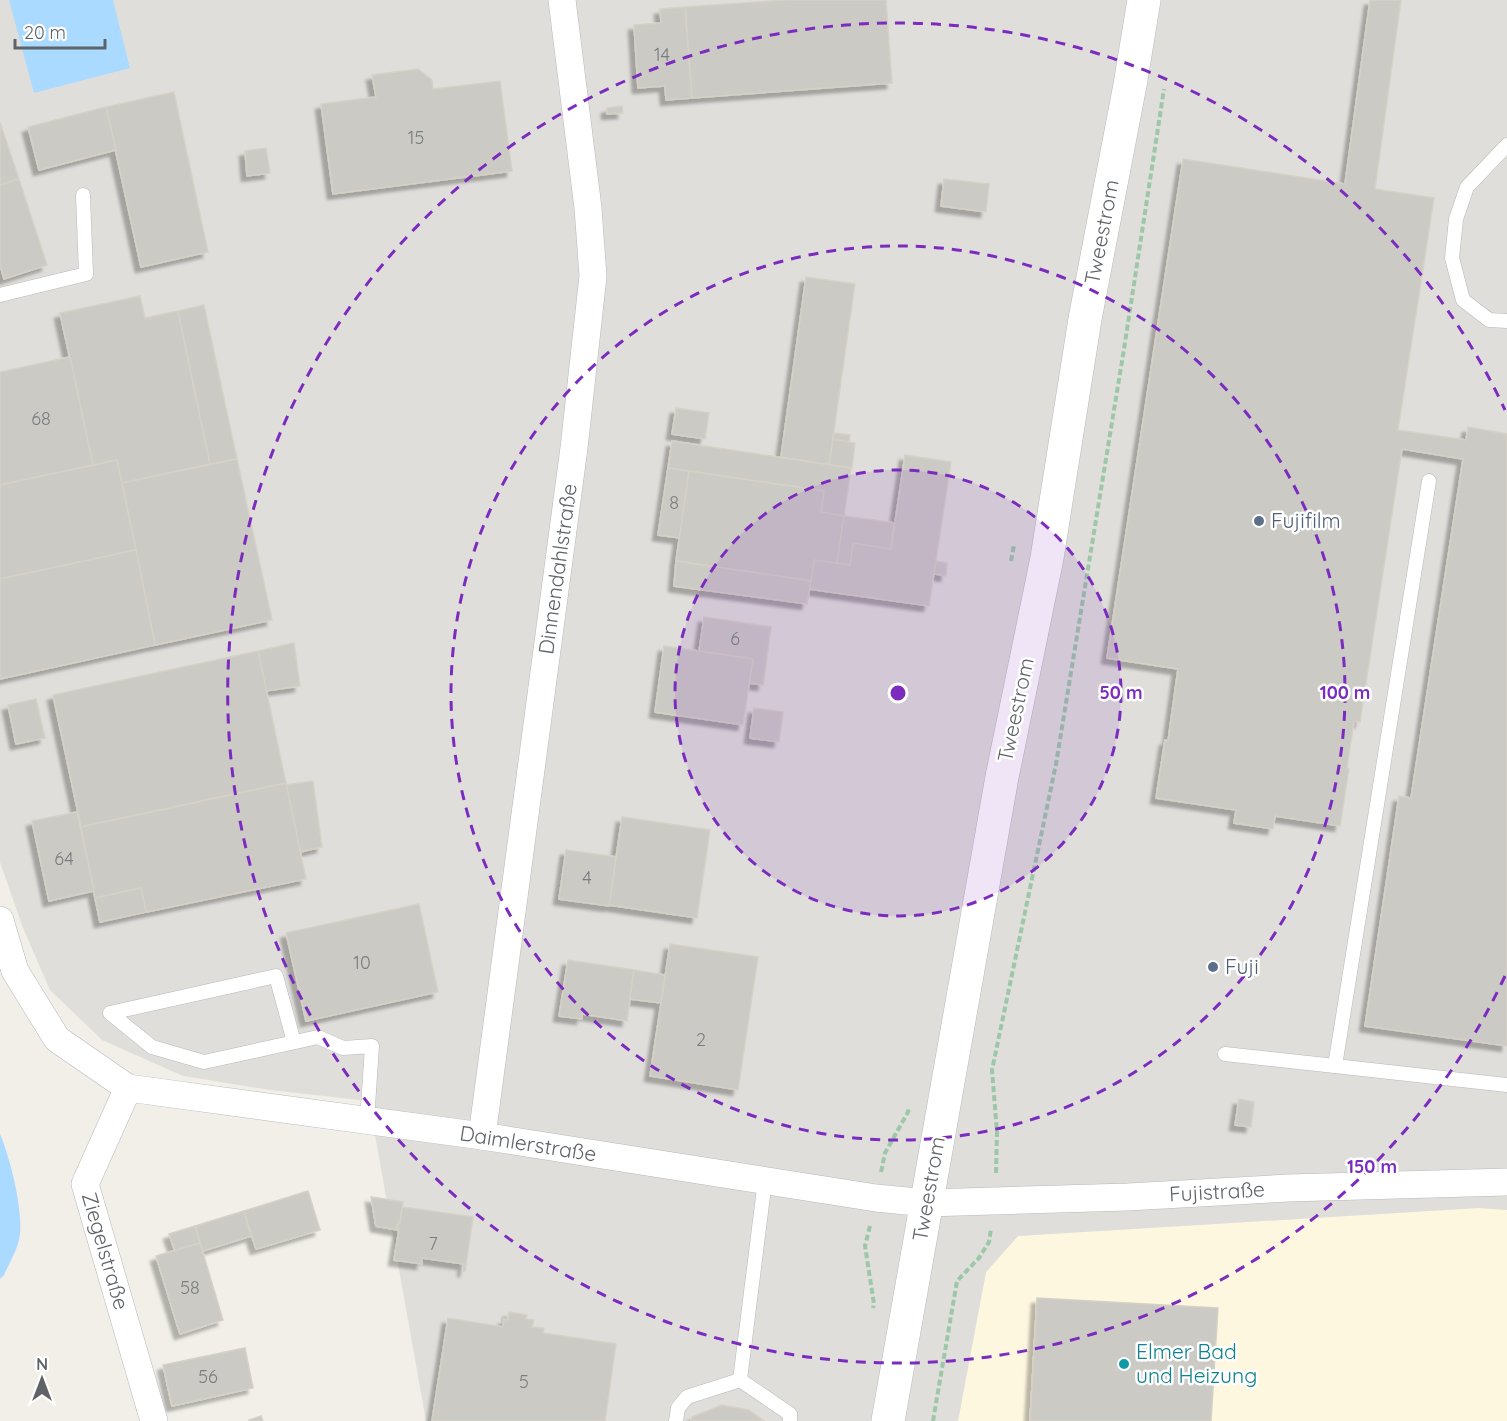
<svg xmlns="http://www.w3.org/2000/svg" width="1507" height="1421" font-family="Quicksand,sans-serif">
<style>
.commercial{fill:#fef7e0}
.industrial{fill:#e0deda}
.water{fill:#aadaff}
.building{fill:#cccac5;stroke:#d6d1c6;stroke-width:1.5;filter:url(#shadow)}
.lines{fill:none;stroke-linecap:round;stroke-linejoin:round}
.service-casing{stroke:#b5b8bc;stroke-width:15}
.minor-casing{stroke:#b5b8bc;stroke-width:28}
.secondary-casing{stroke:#b6babf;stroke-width:34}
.path{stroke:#9cc7a9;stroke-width:4;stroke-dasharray:6 3;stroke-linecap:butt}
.service{stroke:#fff;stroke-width:14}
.minor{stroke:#fff;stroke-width:27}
.secondary{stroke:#fff;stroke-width:33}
.ring{fill:none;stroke:#7b2cbf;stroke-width:3;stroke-dasharray:10 8}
.service-dot{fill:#5c6f8a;stroke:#fff;stroke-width:2}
.culture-dot{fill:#0f9aa8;stroke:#fff;stroke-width:2}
.labels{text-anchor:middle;stroke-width:5;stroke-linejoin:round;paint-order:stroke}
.number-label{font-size:18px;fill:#7a7d7f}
.street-label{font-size:21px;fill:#5f6368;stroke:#fff}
.service-label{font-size:21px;fill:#4e5e75;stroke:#fff;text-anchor:start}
.culture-label{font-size:21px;fill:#0d838f;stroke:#fff;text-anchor:start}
.centre{fill:#7b2cbf;stroke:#fff;stroke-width:3}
.ring-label{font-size:18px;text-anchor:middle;font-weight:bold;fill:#7b2cbf;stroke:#fff;stroke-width:5;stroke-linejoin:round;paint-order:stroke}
</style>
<defs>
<filter id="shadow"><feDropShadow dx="-5.5" dy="5.5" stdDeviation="1.5" flood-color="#0004"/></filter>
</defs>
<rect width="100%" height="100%" fill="#f1efe8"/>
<polygon class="commercial" points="1478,1208 1507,1210 1507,1421 958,1421 986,1272 1018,1236"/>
<polygon class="industrial" points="0,0 1507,0 1507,1210 1478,1208 1018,1236 986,1272 958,1421 426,1421 369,1101 270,1090 183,1076 102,1040 50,990 23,928 0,862"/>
<g class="water">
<polygon points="9,0 113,0 130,68 34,93"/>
<path d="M0,1134c10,23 25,82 19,106 -3,12 -10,24 -15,35l-4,4z"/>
</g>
<g class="building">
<polygon points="785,0 886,0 892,83 692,98 685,7"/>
<polygon points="1370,0 1401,0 1375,189 1434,198 1398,430 1466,440 1468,427 1507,434 1507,1046 1365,1026 1399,796 1411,798 1463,459 1402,449 1360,722 1354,721 1347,768 1349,769 1340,826 1275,816 1273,829 1234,823 1236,810 1156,798 1165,740 1168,741 1178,669 1107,658 1183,159 1345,184"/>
<polygon points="685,7 692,98 666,100 665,86 638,88 634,25 661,23 660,9"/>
<polygon points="418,69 432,80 433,89 500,81 512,171 333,194 321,104 376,97 372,75"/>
<polygon points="174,92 208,252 141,267 106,107"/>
<polygon points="622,106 623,113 607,114 607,108"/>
<polygon points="106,107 116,150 39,170 28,127"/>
<polygon points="0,122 19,179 0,185"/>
<polygon points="266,148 270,173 247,176 245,151"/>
<polygon points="19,179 47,265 4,279 0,265 0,185"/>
<polygon points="944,179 989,184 986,212 941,206"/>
<polygon points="806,277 855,284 829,465 781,457"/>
<polygon points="140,296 145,318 178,311 210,464 122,483 117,460 93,465 60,313"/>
<polygon points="204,305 237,459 210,464 178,311"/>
<polygon points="70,357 93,465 0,485 0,372"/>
<polygon points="676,408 709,413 705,439 672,434"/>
<polygon points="834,433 850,435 849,442 833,439"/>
<polygon points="833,439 855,443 852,468 829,465"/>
<polygon points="672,441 851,468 844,516 821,512 824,491 668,468"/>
<polygon points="905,455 951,462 929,606 809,589 814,560 850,565 853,543 891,549"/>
<polygon points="237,459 272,620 155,645 122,483"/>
<polygon points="117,460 136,550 0,579 0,485"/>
<polygon points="668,468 689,471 680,538 658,535"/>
<polygon points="689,471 824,491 821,512 844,516 837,563 814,560 811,581 676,561"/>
<polygon points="844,516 894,523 891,549 853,543 850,565 837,563"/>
<polygon points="136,550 155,645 0,679 0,579"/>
<polygon points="676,561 811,581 807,604 674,586"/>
<polygon points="936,561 947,563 946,576 934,574"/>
<polygon points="704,617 771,627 763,685 749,683 753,659 699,651"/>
<polygon points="294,643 300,686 266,691 258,651"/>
<polygon points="664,646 753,659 743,725 655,712"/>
<polygon points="258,651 286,783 81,827 53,695"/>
<polygon points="36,699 45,738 16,744 8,705"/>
<polygon points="754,708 783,712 779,742 750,738"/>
<polygon points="313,781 322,847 300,852 286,785"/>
<polygon points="286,783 306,879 146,912 141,888 95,898 81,827"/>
<polygon points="77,812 94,891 49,901 32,821"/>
<polygon points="622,817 710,830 697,918 609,905"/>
<polygon points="566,850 616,857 609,906 559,899"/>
<polygon points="141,888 146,912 100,922 95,898"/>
<polygon points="419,904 438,992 306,1021 286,933"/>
<polygon points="670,944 758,957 738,1090 650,1076"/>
<polygon points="568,960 634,970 627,1021 582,1014 582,1019 559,1016"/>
<polygon points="634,970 665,975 661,1003 630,999"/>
<polygon points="1239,1099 1254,1102 1251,1127 1235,1125"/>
<polygon points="308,1191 320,1230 256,1249 244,1211"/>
<polygon points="371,1197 403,1202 400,1223 398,1222 397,1229 398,1230 376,1226"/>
<polygon points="402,1207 473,1217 465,1271 463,1271 464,1264 422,1258 422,1264 394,1260 399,1229 397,1229 398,1222 400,1223"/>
<polygon points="244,1211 251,1236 203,1251 195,1226"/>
<polygon points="195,1226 200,1243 175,1251 169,1234"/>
<polygon points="200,1243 223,1320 180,1334 156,1256"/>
<polygon points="1037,1298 1218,1308 1211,1421 1030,1421"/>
<polygon points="509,1312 527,1315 526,1319 534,1320 532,1327 544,1328 543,1333 616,1344 605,1421 432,1421 448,1318 503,1327 504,1319 508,1320"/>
<polygon points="245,1348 253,1388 172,1406 163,1365"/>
<polygon points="722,1405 749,1410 764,1421 691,1421 692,1417"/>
<polygon points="261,1416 263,1421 250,1421 249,1420"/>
</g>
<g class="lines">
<defs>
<g id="service">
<polyline points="1507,145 1467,187 1456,219 1452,258 1463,300 1489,320 1507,321"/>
<polyline points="0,295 86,274 83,195"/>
<polyline points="294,1042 276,976 110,1013 152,1047 204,1062 318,1037 343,1048 372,1046 367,1121"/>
<polyline points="1225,1054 1335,1066 1429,481"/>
<polyline points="1335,1066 1507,1085"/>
<polyline points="740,1380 765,1180"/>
<polyline points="740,1380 790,1414 790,1421"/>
<polyline points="676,1421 678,1408 687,1397 740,1380"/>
</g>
<g id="minor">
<polyline points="0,920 15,971 57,1039 128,1088 85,1184 154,1421"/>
<polyline points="128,1088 482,1136 876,1198 927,1203 1128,1197 1288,1188 1507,1182"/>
<polyline points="482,1136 574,448 593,276 588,208 562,0"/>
</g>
<polyline id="secondary" points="888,1421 1002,777 1047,558 1085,319 1130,85 1144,0"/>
</defs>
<use href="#service" class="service-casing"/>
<use href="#minor" class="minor-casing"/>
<use href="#secondary" class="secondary-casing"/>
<g class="path">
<polyline points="1011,561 1014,545"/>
<polyline points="881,1172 885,1153 908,1112 909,1108"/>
<polyline points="996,1173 997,1132 992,1070 1056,764 1124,349 1164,89"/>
<polyline points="870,1226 865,1246 874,1304 873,1308"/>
<polyline points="933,1421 957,1281 979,1258 989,1242 991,1229"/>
</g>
<use href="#service" class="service"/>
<use href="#minor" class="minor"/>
<use href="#secondary" class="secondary"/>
</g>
<circle cx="898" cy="693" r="223" fill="#7b2cbf" fill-opacity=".12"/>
<g class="ring">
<circle cx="898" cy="693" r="223"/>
<circle cx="898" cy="693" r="447"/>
<path d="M1505 976A670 670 0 1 1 1505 410"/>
</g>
<g class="service-dot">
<circle cx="1259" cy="521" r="6"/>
<circle cx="1213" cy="967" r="6"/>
</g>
<circle class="culture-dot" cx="1124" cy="1364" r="6"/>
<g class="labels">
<g class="number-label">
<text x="662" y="61">14</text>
<text x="416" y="144">15</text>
<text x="41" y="425">68</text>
<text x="674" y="509">8</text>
<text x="735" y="645">6</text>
<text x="64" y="865">64</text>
<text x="587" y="884">4</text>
<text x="362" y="969">10</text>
<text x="701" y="1046">2</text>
<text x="433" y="1250">7</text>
<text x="190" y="1294">58</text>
<text x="208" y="1383">56</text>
<text x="524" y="1388">5</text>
</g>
<g class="street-label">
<text transform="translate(1102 232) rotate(-79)" y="7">Tweestrom</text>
<text transform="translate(558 569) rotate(-82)" y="7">Dinnendahlstraße</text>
<text transform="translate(1016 710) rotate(-78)" y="7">Tweestrom</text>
<text transform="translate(528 1144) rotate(9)" y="7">Daimlerstraße</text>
<text transform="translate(929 1189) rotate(-80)" y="7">Tweestrom</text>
<text transform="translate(1217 1192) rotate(-3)" y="7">Fujistraße</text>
<text transform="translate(105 1251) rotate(74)" y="7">Ziegelstraße</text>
</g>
<g class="service-label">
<text x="1271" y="528">Fujifilm</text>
<text x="1225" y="974">Fuji</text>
</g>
<g class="culture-label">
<text x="1136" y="1359">Elmer Bad<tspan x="1136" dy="24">und Heizung</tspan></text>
</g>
</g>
<circle cx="898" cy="693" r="9" class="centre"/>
<g class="ring-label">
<text x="1121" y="699">50 m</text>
<text x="1345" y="699">100 m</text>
<text x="1372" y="1173">150 m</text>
</g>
<g transform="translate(42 1379)" stroke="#ffffff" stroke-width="4.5" paint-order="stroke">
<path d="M0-4.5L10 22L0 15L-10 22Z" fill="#5f6368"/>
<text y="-9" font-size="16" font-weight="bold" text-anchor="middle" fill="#5f6368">N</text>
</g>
<path d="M15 39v9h90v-9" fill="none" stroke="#5f6368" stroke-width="3"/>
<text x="24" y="39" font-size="18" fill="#5f6368" stroke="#ffffff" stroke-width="4.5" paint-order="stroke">20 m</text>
</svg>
